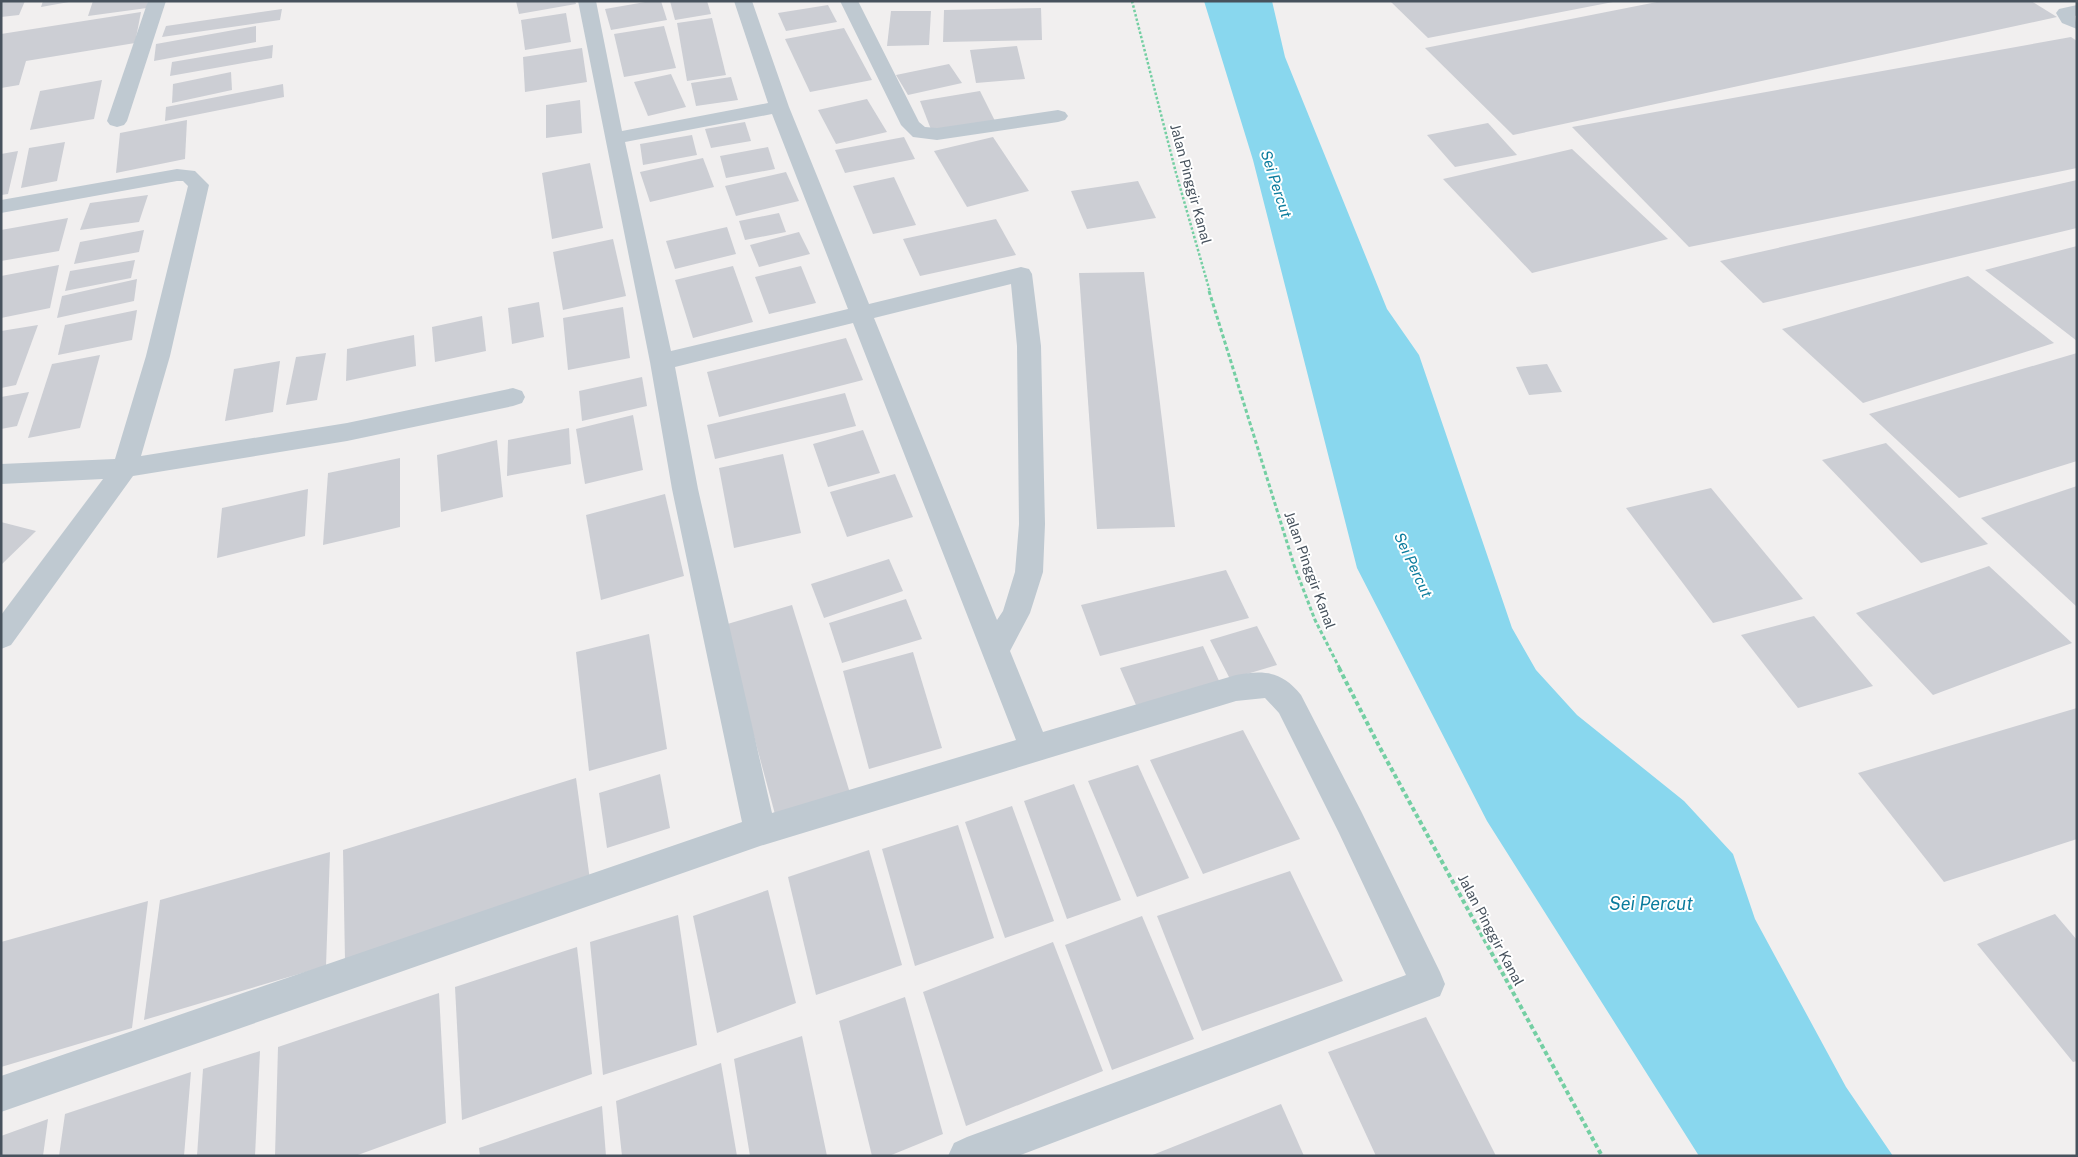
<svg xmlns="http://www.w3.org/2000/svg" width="2078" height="1157" font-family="'Public Sans',sans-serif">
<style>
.water{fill:#89d7ee}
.building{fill:#ccced4}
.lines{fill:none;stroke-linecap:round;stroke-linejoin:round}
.path-far2{stroke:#74cfa3;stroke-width:2.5;stroke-dasharray:2.5 2;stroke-linecap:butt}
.path-far1{stroke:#74cfa3;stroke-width:3;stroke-dasharray:4 2.5;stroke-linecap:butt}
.path{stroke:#74cfa3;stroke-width:4;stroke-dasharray:4.5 3;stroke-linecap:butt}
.minor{fill:#bfc9d1;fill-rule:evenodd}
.labels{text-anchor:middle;stroke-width:4;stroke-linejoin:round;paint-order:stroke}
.street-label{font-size:14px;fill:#47525d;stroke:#fff}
.water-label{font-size:15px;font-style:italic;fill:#0b7c9d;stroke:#fff}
.near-water-label{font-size:18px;font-style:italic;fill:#0b7c9d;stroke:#fff}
</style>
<rect width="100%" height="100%" fill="#f1efef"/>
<polygon class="water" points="1204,1 1272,1 1285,57 1387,309 1419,355 1512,628 1536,670 1577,715 1684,801 1733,854 1755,919 1846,1087 1893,1156 1699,1156 1487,821 1357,568 1253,160"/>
<g class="building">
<polygon points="1,1 25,1 19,15 1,17"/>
<polygon points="43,1 69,1 69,2 41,7"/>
<polygon points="93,1 148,1 147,8 88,16"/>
<polygon points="516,1 575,1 576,4 519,14"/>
<polygon points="651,1 661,1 667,20 611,30 605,9"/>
<polygon points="670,1 707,1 711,14 675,20"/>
<polygon points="1390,1 1613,1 1613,2 1428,38"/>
<polygon points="1662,1 2031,1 2057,17 1513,135 1425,48"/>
<polygon points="828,5 837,22 786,31 778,13"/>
<polygon points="1041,8 1042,40 943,42 944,10"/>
<polygon points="282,9 280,20 162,37 166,26"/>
<polygon points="891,11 931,11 929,45 887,46"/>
<polygon points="141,12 135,43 26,61 19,85 1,88 1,34"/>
<polygon points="566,13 571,42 525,50 521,20"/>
<polygon points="712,18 726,75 687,81 677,23"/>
<polygon points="256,26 256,42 154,61 156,44"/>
<polygon points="664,26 676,68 624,77 614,34"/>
<polygon points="844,28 872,80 810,92 785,39"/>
<polygon points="2071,37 2077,41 2077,168 1689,247 1572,127"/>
<polygon points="273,45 272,58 170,76 172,62"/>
<polygon points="1017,46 1025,79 976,83 970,50"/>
<polygon points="582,48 587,82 525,92 523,57"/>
<polygon points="949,64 962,83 908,95 896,75"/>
<polygon points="231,72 232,90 172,103 173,84"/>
<polygon points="671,74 686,107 648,116 634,82"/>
<polygon points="731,77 738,100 696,106 691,83"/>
<polygon points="102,80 94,119 30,130 40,91"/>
<polygon points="283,84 284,97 165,121 166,107"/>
<polygon points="980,91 995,121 932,132 920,101"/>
<polygon points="867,99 887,132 836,144 818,110"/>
<polygon points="580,100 582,133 546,138 546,105"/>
<polygon points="187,120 185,159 116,173 120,133"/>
<polygon points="745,122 751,141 711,148 705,129"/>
<polygon points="1488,123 1517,155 1455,167 1427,135"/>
<polygon points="692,135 697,155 643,165 640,144"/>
<polygon points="904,137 915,159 845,173 835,150"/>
<polygon points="993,137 1029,191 967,207 934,151"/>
<polygon points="65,142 57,181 21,188 29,148"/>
<polygon points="768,147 775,169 726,178 720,156"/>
<polygon points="1572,149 1668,239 1532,273 1443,179"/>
<polygon points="18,151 8,194 1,195 1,154"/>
<polygon points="703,158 714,187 650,202 640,172"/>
<polygon points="590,163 603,228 552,239 542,173"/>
<polygon points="786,172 799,201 736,216 725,186"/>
<polygon points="894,177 916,225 873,234 853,186"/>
<polygon points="2077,180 2077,228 1763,303 1720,261"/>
<polygon points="1138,181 1156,218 1087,229 1071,191"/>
<polygon points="148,195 139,222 80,230 90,203"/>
<polygon points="779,213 786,232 745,240 739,221"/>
<polygon points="68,218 59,251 1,261 1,230"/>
<polygon points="996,219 1016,255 920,276 903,239"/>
<polygon points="727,227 736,254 675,269 666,241"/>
<polygon points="144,230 139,252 74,264 80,242"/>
<polygon points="799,232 810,254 759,267 750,245"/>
<polygon points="613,239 626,296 563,310 553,252"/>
<polygon points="2077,246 2077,341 1985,270"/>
<polygon points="135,260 131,278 65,291 70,271"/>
<polygon points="59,265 50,308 1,318 1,276"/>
<polygon points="733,266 753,322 693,338 675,280"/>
<polygon points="801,266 816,303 769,314 755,277"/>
<polygon points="1144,272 1175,527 1097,529 1079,273"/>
<polygon points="1968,276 2054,343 1863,403 1782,329"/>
<polygon points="137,279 134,301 57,318 62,296"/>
<polygon points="539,302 544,337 512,344 508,308"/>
<polygon points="623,307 630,358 568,370 563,318"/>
<polygon points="137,310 132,340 58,355 65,325"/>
<polygon points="482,316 486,351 435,362 432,327"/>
<polygon points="38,325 16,385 1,388 1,331"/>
<polygon points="414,335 416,366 346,381 347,349"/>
<polygon points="846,338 863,380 719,417 707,372"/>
<polygon points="326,353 317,400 286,405 296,357"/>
<polygon points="2077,353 2077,461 1959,498 1869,414"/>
<polygon points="100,355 80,428 28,438 52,364"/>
<polygon points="280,361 273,412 225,421 234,369"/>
<polygon points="1547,364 1562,392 1529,395 1516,367"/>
<polygon points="642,377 647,406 582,421 579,391"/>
<polygon points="29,392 17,426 1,429 1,397"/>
<polygon points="845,393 856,426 715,459 707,425"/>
<polygon points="633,415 643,470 585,484 576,429"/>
<polygon points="569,428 571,464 507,476 508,440"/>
<polygon points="863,430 880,473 828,487 813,444"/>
<polygon points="497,440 503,497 441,512 437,455"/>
<polygon points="1886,443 1988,544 1921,563 1822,460"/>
<polygon points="783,454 801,533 734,548 719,468"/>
<polygon points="400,458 400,527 323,545 328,473"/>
<polygon points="895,474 913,517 847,537 830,492"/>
<polygon points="2077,486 2077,607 1981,518"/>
<polygon points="1711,488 1803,599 1713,623 1626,508"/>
<polygon points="308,489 305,536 217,558 222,508"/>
<polygon points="665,494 684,576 601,600 586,515"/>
<polygon points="1,522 36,531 1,565"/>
<polygon points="889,559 903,591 824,618 811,584"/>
<polygon points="1989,566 2072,643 1933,695 1856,613"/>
<polygon points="1226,570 1249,618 1100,656 1081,605"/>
<polygon points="906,599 922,639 842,663 829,623"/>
<polygon points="792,605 850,793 776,818 724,625"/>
<polygon points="1814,616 1873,686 1798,708 1741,635"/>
<polygon points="1257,626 1277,665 1230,679 1210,640"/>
<polygon points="649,634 667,749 589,771 576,652"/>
<polygon points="1203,646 1220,683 1136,705 1120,668"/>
<polygon points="913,652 942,748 869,769 843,671"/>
<polygon points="2077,708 2077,839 1944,882 1858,773"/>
<polygon points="1243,730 1300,839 1203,874 1150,760"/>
<polygon points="1138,765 1189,878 1137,897 1088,781"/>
<polygon points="660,774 670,828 607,848 599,793"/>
<polygon points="576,778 590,880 345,961 343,850"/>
<polygon points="1074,784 1121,900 1067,919 1024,801"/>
<polygon points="1012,806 1054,921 1005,938 965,822"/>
<polygon points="958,825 994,938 915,966 882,849"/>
<polygon points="869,850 902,965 816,995 788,877"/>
<polygon points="330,852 326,966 144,1020 160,900"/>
<polygon points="1290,871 1343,981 1202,1031 1157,916"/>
<polygon points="768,890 796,1003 717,1033 693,916"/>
<polygon points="148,901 132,1028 1,1067 1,942"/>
<polygon points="2055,914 2077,940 2077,1061 2073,1062 1977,944"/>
<polygon points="678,915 697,1045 603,1075 590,942"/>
<polygon points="1142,916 1194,1039 1112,1070 1065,945"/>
<polygon points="1053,942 1103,1071 966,1126 923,992"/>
<polygon points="577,947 592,1074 462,1120 455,987"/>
<polygon points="439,993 446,1123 355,1156 275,1156 278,1047"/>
<polygon points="905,997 943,1134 889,1156 872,1156 839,1021"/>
<polygon points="1426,1017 1496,1156 1376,1156 1328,1052"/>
<polygon points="802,1036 827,1156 750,1156 734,1059"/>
<polygon points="260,1051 255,1156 197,1156 203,1069"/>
<polygon points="721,1063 737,1156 622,1156 616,1101"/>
<polygon points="191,1072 184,1156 59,1156 65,1114"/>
<polygon points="1281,1104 1304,1156 1150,1156"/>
<polygon points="602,1106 606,1156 480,1156 479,1148"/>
<polygon points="48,1119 43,1156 1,1156 1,1136"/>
</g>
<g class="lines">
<polyline class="path-far2" points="1132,1 1176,173 1210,292"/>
<polyline class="path-far1" points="1209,291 1294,565 1315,620 1340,669"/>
<polyline class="path" points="1339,668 1379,746 1602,1156"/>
<g class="minor">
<polygon points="148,1 166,1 127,121 124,125 117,127 110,125 107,121"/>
<path d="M578,1h18l26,130 146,-28 -34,-102h18l37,106 80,197 152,-37 8,2 3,5 9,72 4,178 -2,48 -13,41 -20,38 33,81 193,-57c28,-5 46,-4 65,20l60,116 79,161 5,12 -5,12 -422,160h-70l6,-13 13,-6 439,-162 -67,-142 -60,-120 -14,-15 -29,3 -476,145 -759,266v-36l741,-254 -70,-333 -22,-127zM772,114l76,195 -177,42 -46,-209zM1011,284l6,62 2,178 -4,48 -12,39 -6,9 -123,-302zM853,323l163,417 -244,73 -74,-324 -23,-122z"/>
<polygon points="840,1 858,1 919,122 925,127 937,128 1058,110 1065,112 1068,116 1065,120 1058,122 937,140 913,137 901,125"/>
<polygon points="2077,5 2077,15 2075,16 2077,29 2062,23 2056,13 2059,9"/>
<polygon points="177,169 195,171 209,185 170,356 141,456 347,423 513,388 522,391 525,397 522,403 513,406 347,441 133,476 11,645 1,649 1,615 103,479 1,484 1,464 115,459 146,356 188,186 183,181 177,181 1,213 1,200"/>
</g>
</g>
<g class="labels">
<g class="street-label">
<text transform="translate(1191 184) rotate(75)" y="5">Jalan Pinggir Kanal</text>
<text transform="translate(1310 570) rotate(70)" y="5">Jalan Pinggir Kanal</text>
<text transform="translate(1491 930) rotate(62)" y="5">Jalan Pinggir Kanal</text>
</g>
<g class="water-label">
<text transform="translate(1276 184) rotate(72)" y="5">Sei Percut</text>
<text transform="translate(1413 565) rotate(65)" y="5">Sei Percut</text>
</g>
<g class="near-water-label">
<text x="1651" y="910">Sei Percut</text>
</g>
</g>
<rect width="2078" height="1157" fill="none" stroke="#47525d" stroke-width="5"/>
</svg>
